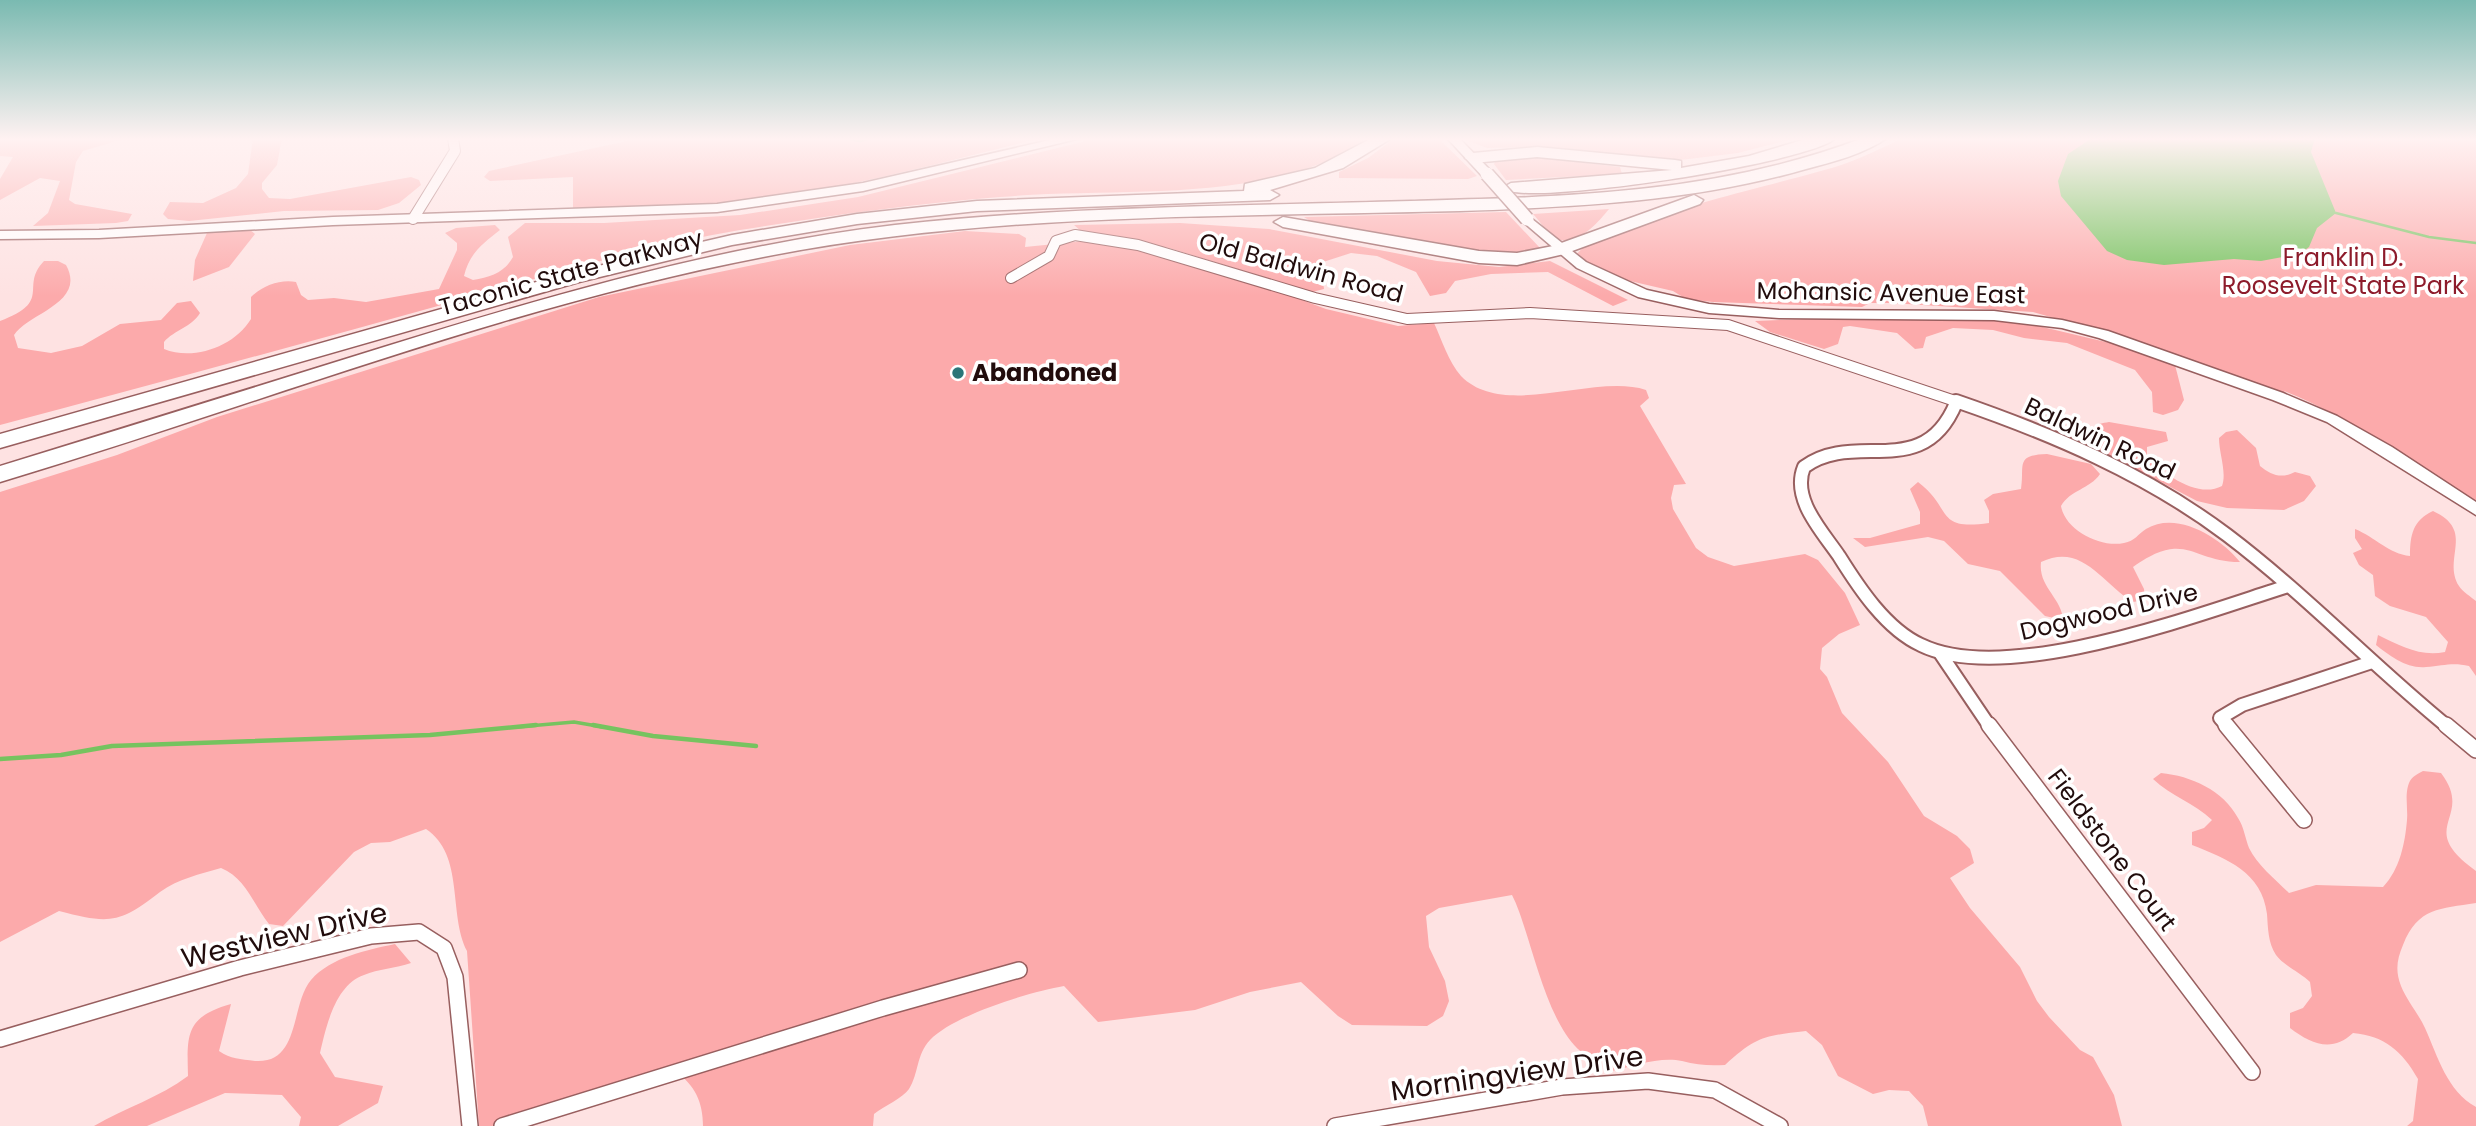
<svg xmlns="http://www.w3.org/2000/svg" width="2476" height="1126" font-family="Poppins,sans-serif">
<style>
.green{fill:#fcaaab}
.water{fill:#76c35f}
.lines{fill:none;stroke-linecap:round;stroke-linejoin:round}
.stream-far2{stroke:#76c35f;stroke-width:2.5}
.stream-far1{stroke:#76c35f;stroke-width:3.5}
.stream{stroke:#76c35f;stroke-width:4.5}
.minor-far2-casing{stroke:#985f5f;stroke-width:12}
.minor-far1-casing{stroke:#985f5f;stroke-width:16}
.minor-casing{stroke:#985f5f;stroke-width:18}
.tertiary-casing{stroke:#985f5f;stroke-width:3}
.motorway-casing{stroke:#985f5f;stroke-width:3}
.minor-far2{stroke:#fff;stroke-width:10}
.minor-far1{stroke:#fff;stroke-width:12}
.minor{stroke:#fff;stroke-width:15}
.tertiary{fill:#fff;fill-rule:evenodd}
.motorway{fill:#fff;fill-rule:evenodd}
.tertiary-bridge-casing{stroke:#985f5f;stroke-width:16;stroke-linecap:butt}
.tertiary-bridge{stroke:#fff;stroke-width:13}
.poi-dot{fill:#2b7578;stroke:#fff;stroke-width:2.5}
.labels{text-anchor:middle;stroke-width:7;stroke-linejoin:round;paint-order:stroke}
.park-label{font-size:24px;fill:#8d1b2b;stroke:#fff}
.street-label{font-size:24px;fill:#210c0c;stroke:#fff}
.poi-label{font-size:24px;font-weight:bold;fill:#210c0c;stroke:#fff;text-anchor:start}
.near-street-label{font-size:28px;fill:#210c0c;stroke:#fff}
</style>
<rect width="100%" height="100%" fill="#fee2e2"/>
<g class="green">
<polygon points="0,138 126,138 83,151 76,162 69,200 75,204 132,214 128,221 116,223 33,226 48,213 60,181 40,178 0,200 0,179 13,157 0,156"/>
<polygon points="253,138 282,138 277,165 262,183 262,189 269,198 290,199 411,177 419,180 421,185 399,203 378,210 284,211 189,221 168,219 163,214 170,202 203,203 236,188 248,174"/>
<path d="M628,138h413c-81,20 -162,42 -245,56 -74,12 -149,13 -223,16v-33l-83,4 -6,-4 5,-6 138,-30z"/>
<path d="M1098,138h275c-111,69 -248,48 -373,59 -87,7 -174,19 -260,33 -100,17 -198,47 -295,74 -148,41 -297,82 -445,121v-104c54,-20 19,-34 44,-60h14l8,4c21,38 -38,48 -52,70l4,13 33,5 31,-7 38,-22 41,-4 16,-17 14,-2 9,12c-8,14 -26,17 -36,29v7c29,12 70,-2 87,-30v-22c11,-11 29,-18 45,-15l5,13 7,5 26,-2 32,4 73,-13 18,-39v-7l-12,-10 11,-5 39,-3 5,5c-18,14 -31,24 -36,46l9,4c17,-3 31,-7 40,-23l-5,-20 17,-14h79l136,-8 118,-18z"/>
<polygon points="1395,138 1438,138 1477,176 1468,179 1339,178 1339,172 1368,158"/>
<polygon points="1795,138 1738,153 1680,160 1533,147 1487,148 1461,138"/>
<path d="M1903,138h573v369c-58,-37 -128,-92 -192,-116l4,5h-3l-144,-53 -108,-31 -142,-9h-21l-8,4 -149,-5 -27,-3 -13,-8 -43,-10 -46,-19 -7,-8c28,-34 215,-72 267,-90 20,-7 40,-17 59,-26z"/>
<polygon points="1536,157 1620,167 1622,174 1506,180 1494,164 1496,160"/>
<path d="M1609,209c-12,15 -36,42 -57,27 -7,-6 -13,-16 -19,-22z"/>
<polygon points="1506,212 1540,248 1512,254 1490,253 1315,224 1304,217"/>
<polygon points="1180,223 1269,229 1437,261 1499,267 1550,261 1628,300 1613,306 1548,272 1491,274 1455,281 1446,293 1430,296 1416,272 1377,256 1351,253 1320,263 1324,289 1312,292 1169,248 1082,232 1074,225"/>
<polygon points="249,229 255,234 229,267 193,281 195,260 207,233"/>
<path d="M965,231l54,3 7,4 -1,9 69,-7 29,5 139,40 64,24 72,17 36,-3c7,15 15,40 27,53 43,44 133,-3 185,14l3,8 -9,8 46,78 -12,1 -3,13 2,11 23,39 12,9 26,9 71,-12 13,6 27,33 15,32 -21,9 -17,14 -2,21 7,8 15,36 46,49 36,54 33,20 13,13 4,14 -24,15 20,30 50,59 17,34 12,16 31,33 13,7 21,38 8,31h-194l-5,-20 -14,-15 -20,-1 -16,4 -35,-18 -16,-31 -16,-14c-42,5 -49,5 -81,34 -16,1 -28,0 -43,-4 -21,-5 -50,5 -70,10l-5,-9c-58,-2 -73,-125 -95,-167l-73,13 -13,8 3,31 16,34 4,20 -6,15 -16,10 -75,-1 -14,-9 -37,-34 -51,10 -55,18 -97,12 -34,-36c-35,6 -110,29 -134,54 -14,15 -11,33 -21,49 -6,9 -25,17 -35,25l-1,12h-170c0,-24 -8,-41 -28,-55l-183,55h-13l-12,-175c-19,-37 -2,-96 -41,-122l-36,13 -19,1 -17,9 -71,74 -14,-2c-16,-20 -23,-46 -48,-56 -21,6 -43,11 -61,24 -41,32 -51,32 -101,19l-59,31v-450l117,-37 100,-38 382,-120 251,-52z"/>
<polygon points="1833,318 2017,321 2127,347 2175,365 2184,400 2178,410 2163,415 2153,412 2152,392 2135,370 2067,343 2024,338 1993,330 1953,328 1926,337 1923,348 1915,349 1897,333 1850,326 1843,327 1838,344 1824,349 1770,332 1755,321"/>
<path d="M2109,422l57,10 2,9 -21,6v9c16,18 51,43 75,30 5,-14 -3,-32 -3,-48l7,-6 11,-2 19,18 4,18c11,9 21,13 35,6l15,4 6,10 -12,15 -20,9 -57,-2 -30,-7 -101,-53 -10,-9c3,-13 10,-15 23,-17z"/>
<path d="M2047,454l44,10 9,10c-10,15 -30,16 -39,32 4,24 39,42 63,37 11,-2 14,-9 22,-14 31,-19 75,9 94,33 -49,0 -54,-33 -107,5l11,22 1,11 -12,2c-31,-19 -51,-60 -92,-40 -3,25 21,36 22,58l-18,-4 -45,-45 -32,-7 -24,-23 -16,-4 -63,10 -12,-9h17l50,-14v-12l-10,-23 8,-7c35,26 16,49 71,41v-12l-5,-11 9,-6 28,-5c4,-23 -7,-34 26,-35z"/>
<path d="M2433,511c43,20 9,47 26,75 3,5 12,11 17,15v75l-7,-10c-17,-4 -26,0 -43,1 -19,2 -36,-11 -50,-22l2,-10c23,11 42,22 67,17l3,-10 -22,-25 -36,-11 -15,-10 -2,-21 -14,-10 -6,-12 9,-4 -7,-11v-9c20,8 34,25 55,27 0,-21 3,-36 23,-45z"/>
<path d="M2423,771l18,2c35,46 -28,53 35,98v32c-36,6 -58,4 -73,42 -6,14 -8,26 -2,41 6,15 17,27 24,42 13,29 22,63 51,79v19h-69l6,-5 5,-42c-16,-28 -33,-43 -65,-46 -21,20 -42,11 -63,-5v-15l13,-5 9,-12 -2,-14c-9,-9 -27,-17 -34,-27 -8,-12 -8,-27 -9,-41 -5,-42 -40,-55 -75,-69v-13l12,-4 8,-8c-18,-17 -41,-24 -59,-41l8,-6c30,3 62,17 77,45 6,9 7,20 11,30 8,17 27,32 40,45l27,-8 67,2c17,-18 22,-44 24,-67 1,-11 -2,-23 1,-34 2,-8 7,-11 15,-15z"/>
<path d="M395,944l16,19c-15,5 -33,6 -47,12 -29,10 -38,52 -44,78l15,24 48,9 -5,17 -40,23h-39l2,-9 -19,-22 -57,-2 -78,33h-53c31,-18 66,-29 94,-50 -1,-41 -3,-59 43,-72l-12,47c12,8 21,8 36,10 46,3 35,-56 56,-81 20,-23 56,-30 84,-36z"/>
</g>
<polygon class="water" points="2092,138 2315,138 2311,152 2336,213 2317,228 2309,247 2299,254 2261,261 2234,259 2164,265 2127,260 2107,251 2061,196 2058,181 2068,154"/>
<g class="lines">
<g class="stream-far2">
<polyline points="844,138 860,141 871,138"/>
<polyline points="2336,213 2429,237 2476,243"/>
</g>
<polyline class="stream-far1" points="517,727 574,722 603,727"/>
<g class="stream">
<polyline points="593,725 653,736 756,746"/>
<polyline points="0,759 61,755 112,746 430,735 536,725"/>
</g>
<defs>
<g id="minor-far2">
<polyline points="413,219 455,151 453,138"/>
<polyline points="1011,278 1049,256 1056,241 1075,235 1138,245 1315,298 1407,319 1530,313 1728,325 1961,403"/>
</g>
<g id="minor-far1">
<path d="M1956,401c96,33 190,73 271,134 78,59 145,130 221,192"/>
<path d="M1956,403c-33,80 -101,26 -152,64 -13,32 18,64 35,89 20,32 47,73 82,89 86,42 278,-31 367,-59"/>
<polyline points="1940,653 1990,727"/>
<polyline points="2228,727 2220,718 2242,705 2372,662"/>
</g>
<g id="minor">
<polyline points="1989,725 2252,1072"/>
<polyline points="2226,725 2304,820"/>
<polyline points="2446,725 2476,750"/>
<polyline points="0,1039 240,968 371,936 419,932 444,948 455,977 470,1126"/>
<polyline points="502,1126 883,1008 1019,970"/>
<polyline points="1335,1126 1562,1087 1648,1081 1715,1090 1780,1126"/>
</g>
<g id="tertiary">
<polygon points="1059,138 1081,138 863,191 717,212 333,225 99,238 0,239 0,231 99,230 333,217 717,204 863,183"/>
<polygon points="1447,138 1459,138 1491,171 1491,177 1483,177"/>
<polygon points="1527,215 1586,262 1647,290 1709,304 1779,310 1994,311 2062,320 2108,331 2283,393 2337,416 2392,447 2476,502 2476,515 2327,422 2273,400 2099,338 2062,328 1994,320 1779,318 1709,313 1638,297 1577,268 1523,222 1523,216"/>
</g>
<g id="motorway">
<polygon points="1372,138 1392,138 1343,168 1270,190 1279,195 1270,200 977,211 857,224 732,245 579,282 0,448 0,434 568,273 732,235 857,214 977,201 1244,191 1245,184 1315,168"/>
<path d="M1809,138h27c-25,25 -316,70 -334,50l9,-5 161,-13 -135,-13 -64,6 -8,-5 8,-5 64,-6 138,13 6,1v7l68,-12z"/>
<path d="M1863,138h24c-23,16 -54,24 -81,31 -113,33 -230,38 -346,42 -232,6 -468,1 -697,46 -260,50 -509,149 -763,225v-16c128,-39 256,-79 384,-119 167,-52 336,-101 511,-122 171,-19 344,-19 516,-24 153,-4 306,-7 452,-63z"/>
<polygon points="1694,195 1703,200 1700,204 1564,254 1517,265 1479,263 1283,227 1274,222 1283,217 1479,251 1517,253 1553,246"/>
</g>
</defs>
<use href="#minor-far2" class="minor-far2-casing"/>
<use href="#minor-far1" class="minor-far1-casing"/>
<use href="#minor" class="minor-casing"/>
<use href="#tertiary" class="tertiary-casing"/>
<use href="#motorway" class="motorway-casing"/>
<use href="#minor-far2" class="minor-far2"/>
<use href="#minor-far1" class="minor-far1"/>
<use href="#minor" class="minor"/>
<use href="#tertiary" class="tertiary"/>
<use href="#motorway" class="motorway"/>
<defs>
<polyline id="tertiary-bridge" points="1487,174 1527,219"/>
</defs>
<use href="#tertiary-bridge" class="tertiary-bridge-casing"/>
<use href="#tertiary-bridge" class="tertiary-bridge"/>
</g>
<linearGradient id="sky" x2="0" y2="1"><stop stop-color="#7abab1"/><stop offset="0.47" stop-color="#fff2f2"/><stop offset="1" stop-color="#fff2f2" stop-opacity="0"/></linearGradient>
<rect width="2476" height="296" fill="url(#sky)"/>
<circle class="poi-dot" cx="958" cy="373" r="7"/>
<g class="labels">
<g class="park-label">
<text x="2343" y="266">Franklin D.<tspan x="2343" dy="28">Roosevelt State Park</tspan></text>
</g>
<g class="street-label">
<text transform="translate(1301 268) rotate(15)" y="8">Old Baldwin Road</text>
<text transform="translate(571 273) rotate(-15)" y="8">Taconic State Parkway</text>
<text transform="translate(1891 293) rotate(1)" y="8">Mohansic Avenue East</text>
<text transform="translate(2100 439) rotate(25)" y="8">Baldwin Road</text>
<text transform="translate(2109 612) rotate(-13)" y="8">Dogwood Drive</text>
<text transform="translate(2112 850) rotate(53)" y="8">Fieldstone Court</text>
</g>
<g class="poi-label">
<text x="972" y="381">Abandoned</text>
</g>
<g class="near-street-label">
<text transform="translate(284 935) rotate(-13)" y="10">Westview Drive</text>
<text transform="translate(1517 1073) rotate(-8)" y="10">Morningview Drive</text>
</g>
</g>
</svg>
